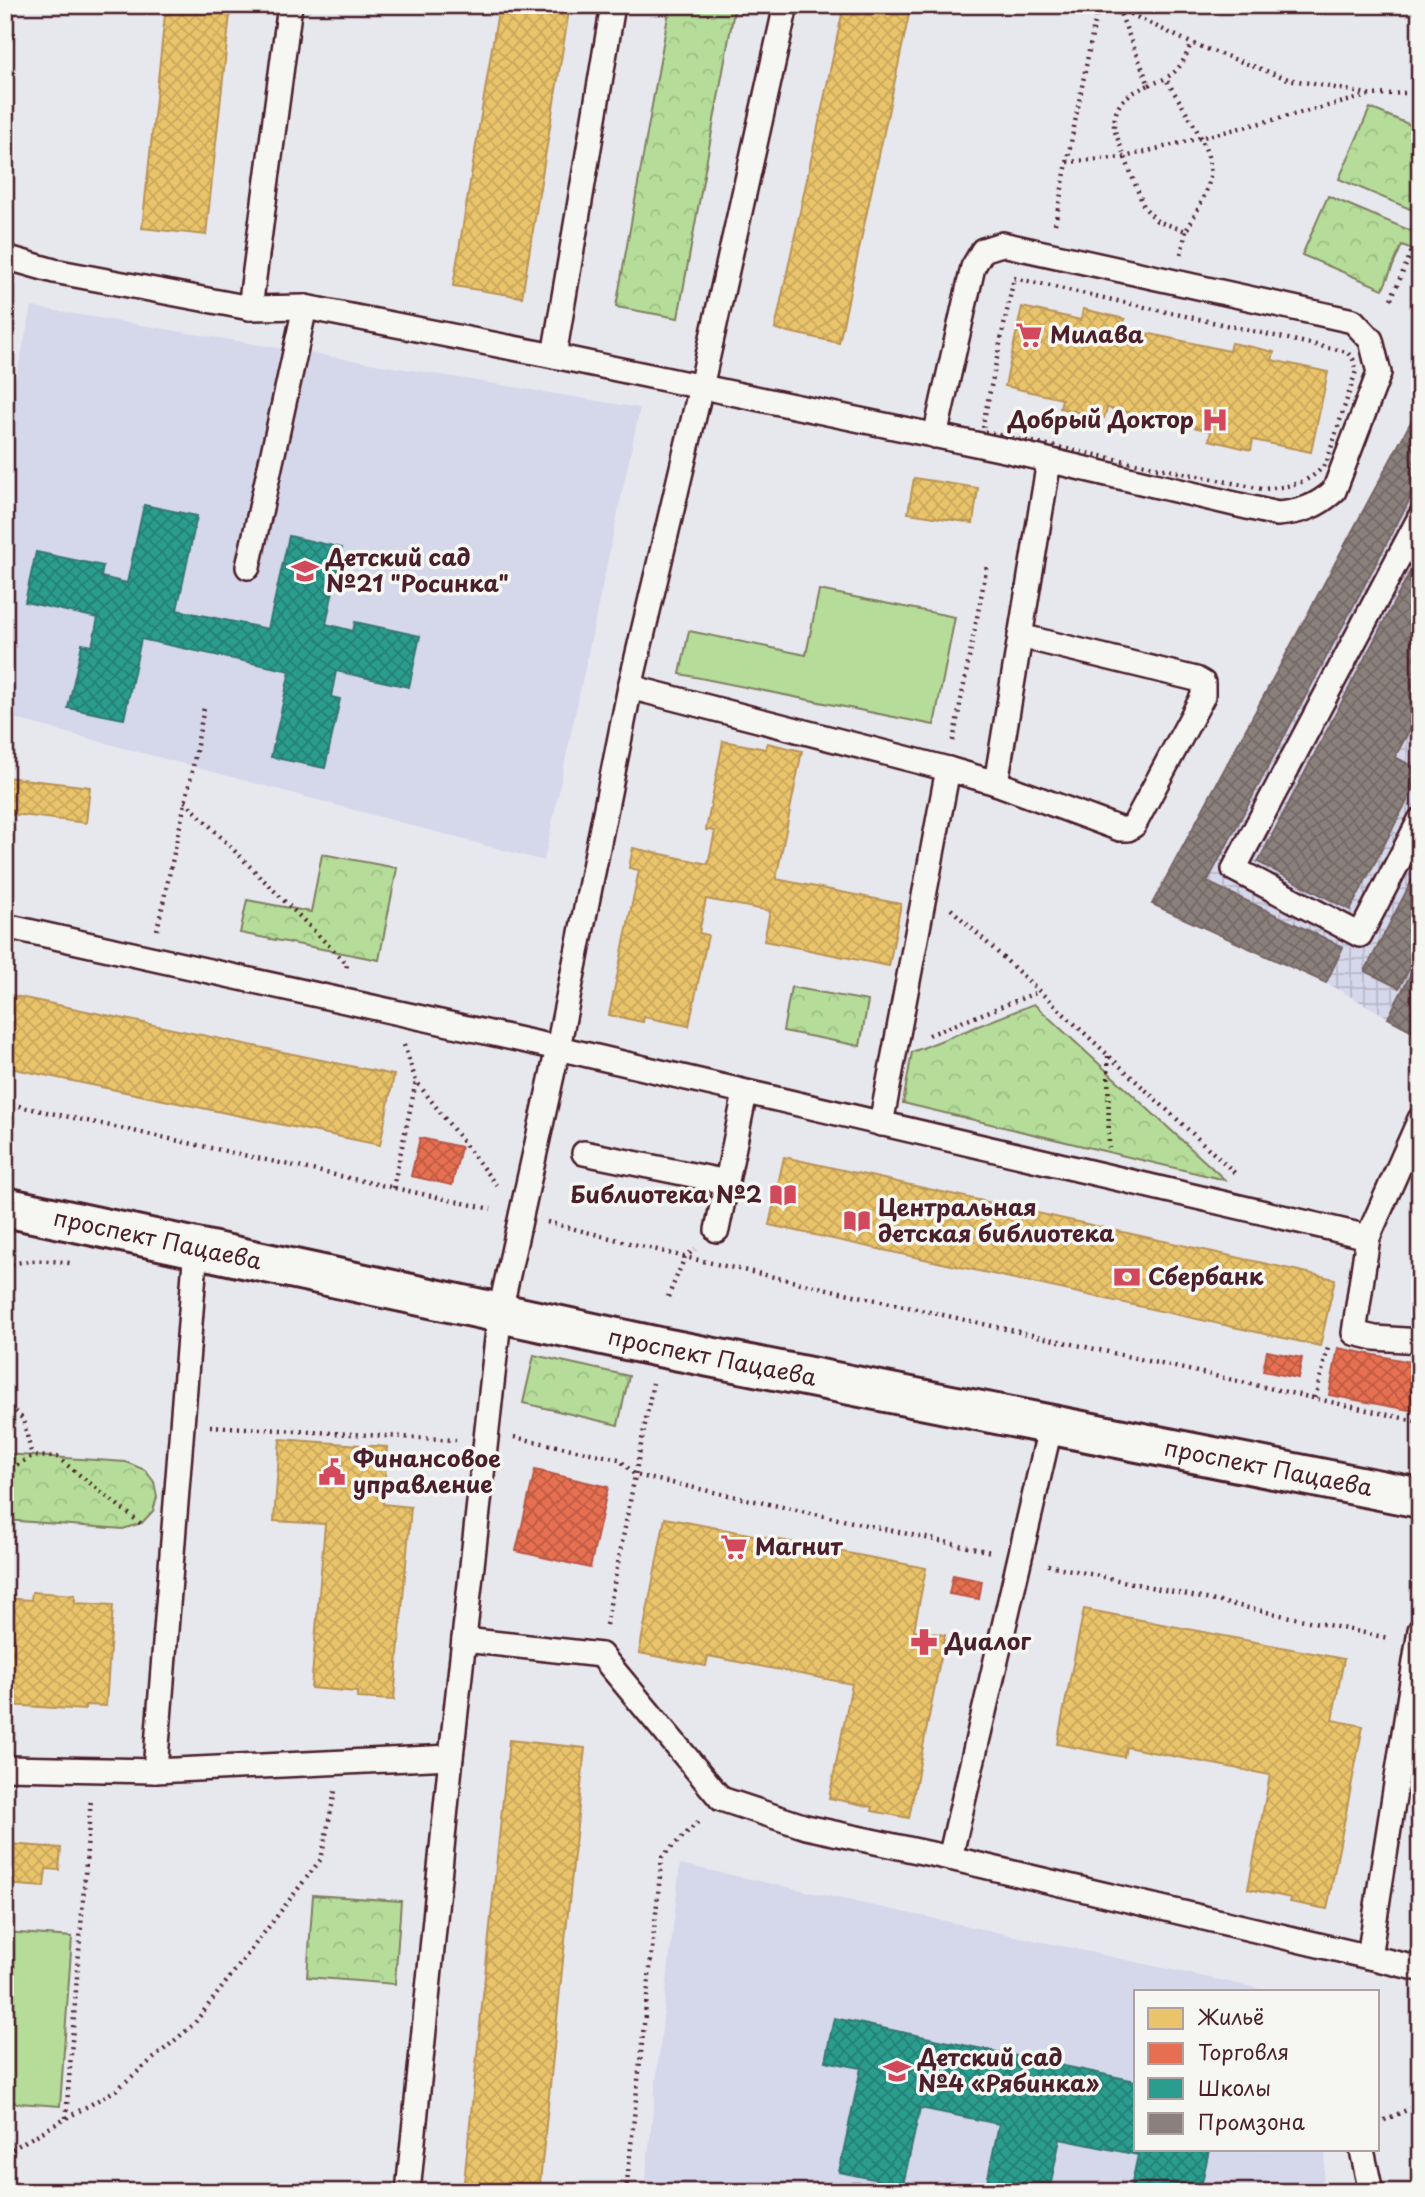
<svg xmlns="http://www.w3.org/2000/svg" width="1425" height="2197" font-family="'Playpen Sans',sans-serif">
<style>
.built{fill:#d5d7ea}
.industrial{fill:url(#industrial-grid)}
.forest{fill:url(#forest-crowns);stroke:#807e62;stroke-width:2}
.garden{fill:#b5dd99;stroke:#807e62;stroke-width:2}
.homes{fill:url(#homes-cross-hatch);stroke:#b99257;stroke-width:2}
.shops{fill:url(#shops-cross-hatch);stroke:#b85746;stroke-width:2}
.schools{fill:url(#schools-cross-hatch);stroke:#347771;stroke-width:2}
.industry{fill:url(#industry-cross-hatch);stroke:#776464;stroke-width:2}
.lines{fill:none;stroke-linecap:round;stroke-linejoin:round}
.service-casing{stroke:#4a1f2b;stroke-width:28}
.secondary-casing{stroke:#4a1f2b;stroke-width:44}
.path{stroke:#4a1f2b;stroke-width:4.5;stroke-dasharray:2 5;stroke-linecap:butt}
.service{stroke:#f6f6f2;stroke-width:23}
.secondary{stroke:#f6f6f2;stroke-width:38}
.labels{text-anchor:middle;stroke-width:7;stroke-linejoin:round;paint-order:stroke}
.poi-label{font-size:23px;font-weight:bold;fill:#4a1f2b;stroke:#f6f6f2;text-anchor:start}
.street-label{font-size:23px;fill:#4a1f2b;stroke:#f6f6f2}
</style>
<defs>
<pattern id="industrial-grid" width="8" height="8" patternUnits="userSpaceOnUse" patternTransform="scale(1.75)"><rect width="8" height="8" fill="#d5d7ea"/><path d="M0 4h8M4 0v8" fill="none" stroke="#b8b8c9"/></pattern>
<pattern id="forest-crowns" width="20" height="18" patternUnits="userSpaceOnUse" patternTransform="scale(1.75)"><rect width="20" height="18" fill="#b5dd99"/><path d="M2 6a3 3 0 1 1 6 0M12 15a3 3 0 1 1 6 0" fill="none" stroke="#9dbd84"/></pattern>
<pattern id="homes-cross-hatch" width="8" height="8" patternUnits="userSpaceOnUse" patternTransform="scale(1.75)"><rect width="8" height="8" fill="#e9c46a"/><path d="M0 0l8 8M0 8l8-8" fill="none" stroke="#c9a85c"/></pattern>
<pattern id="shops-cross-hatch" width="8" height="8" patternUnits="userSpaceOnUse" patternTransform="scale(1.75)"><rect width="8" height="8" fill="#e76f51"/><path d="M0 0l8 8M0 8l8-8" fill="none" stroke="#bd5b43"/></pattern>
<pattern id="schools-cross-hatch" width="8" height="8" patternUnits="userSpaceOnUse" patternTransform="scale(1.75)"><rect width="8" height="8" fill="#2a9d8f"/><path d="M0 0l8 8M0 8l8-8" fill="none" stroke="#267f75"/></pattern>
<pattern id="industry-cross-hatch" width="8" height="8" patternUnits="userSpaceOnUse" patternTransform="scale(1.75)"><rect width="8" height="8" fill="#8a817c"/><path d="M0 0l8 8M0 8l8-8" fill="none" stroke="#736966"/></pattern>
</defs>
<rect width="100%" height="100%" fill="#e7e8ee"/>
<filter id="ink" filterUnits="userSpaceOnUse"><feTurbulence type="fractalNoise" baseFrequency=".0143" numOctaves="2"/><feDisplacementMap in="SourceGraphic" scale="14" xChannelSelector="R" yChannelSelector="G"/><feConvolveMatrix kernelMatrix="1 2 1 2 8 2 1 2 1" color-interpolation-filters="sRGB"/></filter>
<g filter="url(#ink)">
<g class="built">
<polygon points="32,307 640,408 544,861 5,716 5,425"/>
<polygon points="680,1864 1275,1992 1136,1992 1136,2150 1326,2150 1322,2192 644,2192"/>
</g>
<polygon class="industrial" points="1420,405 1420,1035 1326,983 1152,904"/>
<g class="forest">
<polygon points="670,5 735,5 678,318 616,307"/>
<polygon points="1370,108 1420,129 1420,186 1410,209 1339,179"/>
<polygon points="1328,196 1411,231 1420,212 1420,252 1402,245 1383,289 1302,255"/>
<polygon points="322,854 397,868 379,960 240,933 247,900 311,912"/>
<polygon points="791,987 868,1001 860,1046 783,1031"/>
<polygon points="1034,1004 1225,1180 903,1103 912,1052"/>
<polygon points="534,1355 629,1376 618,1425 523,1403"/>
<polygon points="5,1454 126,1462 145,1470 154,1482 157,1497 153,1511 142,1523 123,1529 5,1520"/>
<polygon points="313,1895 401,1901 395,1984 307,1977"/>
</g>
<g class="garden">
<polygon points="819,590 955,617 934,725 680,674 689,631 806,655"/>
<polygon points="5,1932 72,1937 60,2106 5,2102"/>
</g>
<g class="homes">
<polygon points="166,5 231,5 206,235 142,228"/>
<polygon points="499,5 570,5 522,297 453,286"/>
<polygon points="844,5 911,5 839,343 775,329"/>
<polygon points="1022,307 1081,320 1083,309 1125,319 1123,328 1229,351 1231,343 1252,347 1274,352 1272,360 1328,372 1311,452 1253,440 1251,450 1209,440 1211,431 1107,408 1104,418 1060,408 1062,399 1005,386"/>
<polygon points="914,478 978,488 973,523 908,513"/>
<polygon points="723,741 766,749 767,743 802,751 776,879 901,904 889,966 764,941 770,911 706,899 699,933 708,935 689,1026 644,1017 643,1022 609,1015 639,870 629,868 633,848 708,864 715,831 706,830"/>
<polygon points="5,777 90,787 86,823 5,813"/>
<polygon points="5,994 394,1075 380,1145 5,1067"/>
<polygon points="784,1157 1335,1279 1320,1346 769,1225"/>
<polygon points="280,1439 387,1447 383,1504 411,1507 394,1700 357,1698 357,1692 311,1688 325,1524 274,1521"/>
<polygon points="665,1518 926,1568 914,1630 945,1635 909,1818 872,1811 873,1807 829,1798 852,1684 708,1656 706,1666 639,1653"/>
<polygon points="32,1592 75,1595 75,1603 113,1605 106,1706 85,1705 85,1710 9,1705 10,1700 5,1700 5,1598 31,1600"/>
<polygon points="1084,1609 1344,1659 1332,1720 1363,1726 1327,1909 1290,1902 1291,1898 1248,1889 1270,1775 1126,1747 1124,1757 1057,1744"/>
<polygon points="509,1740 585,1748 539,2192 463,2192"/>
<polygon points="8,1844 61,1848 59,1870 46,1869 44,1887 5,1884"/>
</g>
<g class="shops">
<polygon points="420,1138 461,1147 452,1185 411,1176"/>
<polygon points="1338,1348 1416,1363 1420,1353 1420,1412 1329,1395"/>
<polygon points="1267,1351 1302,1358 1298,1378 1263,1371"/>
<polygon points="535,1470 608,1487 590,1568 516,1551"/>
<polygon points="953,1575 982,1581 979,1599 949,1594"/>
</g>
<g class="schools">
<polygon points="144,505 197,516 177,610 268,629 289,536 342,548 326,624 353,631 355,622 420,636 409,687 336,671 331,697 340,699 325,768 271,757 290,671 141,639 124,719 68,708 82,644 92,646 98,618 25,602 36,552 103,566 101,577 127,583"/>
<polygon points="834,2018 1136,2081 1136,2150 1209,2150 1200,2192 1130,2192 1138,2155 1060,2139 1049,2192 985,2192 999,2124 920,2108 903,2185 839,2172 861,2068 825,2061"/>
</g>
<g class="industry">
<polygon points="1420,405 1420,480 1207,882 1343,947 1326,983 1152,904"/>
<polygon points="1420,553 1420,710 1395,757 1420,770 1420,776 1350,910 1258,862"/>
<polygon points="1420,865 1420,949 1399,988 1365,971"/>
<polygon points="1420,956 1420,1031 1418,1034 1388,1018"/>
</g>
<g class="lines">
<defs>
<g id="service">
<path d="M5,257l49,14 196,37 55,-1 249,49 455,95 268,63c24,-2 39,-7 57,-23l45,-118 -8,-33 -18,-19 -351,-77 -19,6 -10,17 -38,169"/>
<polyline points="250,308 290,5"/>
<polyline points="554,356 613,5"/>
<polyline points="1420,517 1234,869 1360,935 1420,820"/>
<polyline points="248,567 305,307"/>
<polyline points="630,687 948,769"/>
<polyline points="996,783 1120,829 1128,829 1134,825 1203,696 1203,683 1196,679 1020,636"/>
<polyline points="5,926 558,1048 1368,1237 1420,1119"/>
<polyline points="881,1124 948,769 996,783 1049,461"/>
<polyline points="584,1153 727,1182"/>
<polyline points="717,1230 745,1093"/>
<polyline points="1368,1237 1354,1333 1375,1338 1420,1341"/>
<polyline points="464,1640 601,1655 721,1799 806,1827 950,1858 1420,1969"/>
<polyline points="5,1768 155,1771 451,1757"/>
<polyline points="155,1771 196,1247"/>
<polyline points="950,1858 1051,1424"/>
<polyline points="1369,1957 1420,1630"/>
<polyline points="1362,2150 1371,2192"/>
<polyline points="408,2192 451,1757 500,1311 558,1048 630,687 701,387 786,5"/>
</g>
<g id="secondary">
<path id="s1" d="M5,1207l654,140 761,151"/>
</g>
</defs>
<use href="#service" class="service-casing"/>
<use href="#secondary" class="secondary-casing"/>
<g class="path">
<path d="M1118,8l31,77c-23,10 -35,17 -35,44l30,78 13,14 29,10c9,-17 21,-35 24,-55 4,-28 -30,-72 -44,-97"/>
<polyline points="1118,8 1191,43 1288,79 1372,95 1420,92"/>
<path d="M1149,85c26,-9 33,-17 42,-42"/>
<polyline points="1067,162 1124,157 1368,96"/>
<polyline points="1055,224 1098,5"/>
<polyline points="1181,254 1186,231"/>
<path d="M1014,278l333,74 6,7 3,12 -29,90c-15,23 -39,26 -65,28l-278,-57 -1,-8z"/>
<polyline points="1391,299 1420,233"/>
<polyline points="953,741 987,566"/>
<polyline points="185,801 347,964 346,972"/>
<polyline points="951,909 1237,1175"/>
<polyline points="157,930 193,767 204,707"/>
<polyline points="929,1035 1038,992"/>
<polyline points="404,1045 416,1081 496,1185"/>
<polyline points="1108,1056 1109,1148"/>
<polyline points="5,1103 491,1209"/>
<polyline points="393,1188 416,1082"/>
<polyline points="547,1222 685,1257 1420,1422"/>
<path d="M5,1266c22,-7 43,-6 65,-3"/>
<polyline points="668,1297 685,1257 695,1249"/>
<polyline points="1315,1398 1328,1348"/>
<polyline points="5,1402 23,1419 32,1456"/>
<polyline points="210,1426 456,1440"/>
<polyline points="514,1437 619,1459 635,1475 991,1552"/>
<polyline points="5,1472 32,1456 57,1457 144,1526"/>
<polyline points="1048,1565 1388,1638"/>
<polyline points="606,1625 653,1383"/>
<polyline points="66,2118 91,1798"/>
<polyline points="1378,2123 1420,2104"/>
<polyline points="5,2149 12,2149 116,2090 193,2025 321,1859 335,1791"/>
<polyline points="626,2192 662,1857 701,1819"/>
</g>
<use href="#service" class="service"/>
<use href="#secondary" class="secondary"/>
</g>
</g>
<defs>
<symbol id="supermarket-bare" viewBox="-9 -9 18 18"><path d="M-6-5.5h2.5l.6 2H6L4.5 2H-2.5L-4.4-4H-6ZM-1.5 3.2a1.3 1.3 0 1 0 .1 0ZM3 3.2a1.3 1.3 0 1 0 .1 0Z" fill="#d1495b" stroke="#f6f6f2" stroke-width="2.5" paint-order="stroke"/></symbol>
<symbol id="hospital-bare" viewBox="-9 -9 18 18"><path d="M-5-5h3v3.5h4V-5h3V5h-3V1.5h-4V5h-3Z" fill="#d1495b" stroke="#f6f6f2" stroke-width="2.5" paint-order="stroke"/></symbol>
<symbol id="school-bare" viewBox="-9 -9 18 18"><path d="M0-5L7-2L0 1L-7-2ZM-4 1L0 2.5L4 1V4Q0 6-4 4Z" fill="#d1495b" stroke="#f6f6f2" stroke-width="2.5" paint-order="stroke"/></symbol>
<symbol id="library-bare" viewBox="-9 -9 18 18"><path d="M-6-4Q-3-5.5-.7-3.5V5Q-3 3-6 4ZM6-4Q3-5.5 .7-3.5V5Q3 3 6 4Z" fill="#d1495b" stroke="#f6f6f2" stroke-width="2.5" paint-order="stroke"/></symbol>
<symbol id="bank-bare" viewBox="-9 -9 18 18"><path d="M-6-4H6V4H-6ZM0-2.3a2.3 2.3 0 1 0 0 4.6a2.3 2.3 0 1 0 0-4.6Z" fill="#d1495b" stroke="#f6f6f2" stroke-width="2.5" paint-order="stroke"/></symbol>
<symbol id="civic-bare" viewBox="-9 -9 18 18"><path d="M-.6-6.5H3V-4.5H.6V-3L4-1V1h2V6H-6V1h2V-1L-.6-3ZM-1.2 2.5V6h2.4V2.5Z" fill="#d1495b" stroke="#f6f6f2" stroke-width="2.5" paint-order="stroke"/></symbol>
<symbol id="pharmacy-bare" viewBox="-9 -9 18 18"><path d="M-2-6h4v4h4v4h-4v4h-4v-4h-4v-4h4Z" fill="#d1495b" stroke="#f6f6f2" stroke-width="2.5" paint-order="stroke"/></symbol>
</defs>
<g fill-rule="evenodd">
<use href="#supermarket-bare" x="1010" y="316" width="38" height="38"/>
<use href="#hospital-bare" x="1196" y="401" width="38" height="38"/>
<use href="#school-bare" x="286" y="552" width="38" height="38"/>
<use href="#library-bare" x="764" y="1176" width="38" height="38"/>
<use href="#library-bare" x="838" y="1202" width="38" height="38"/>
<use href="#bank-bare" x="1108" y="1258" width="38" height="38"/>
<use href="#civic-bare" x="313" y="1453" width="38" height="38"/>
<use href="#supermarket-bare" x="715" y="1528" width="38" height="38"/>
<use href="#pharmacy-bare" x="905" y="1623" width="38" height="38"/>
<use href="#school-bare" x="878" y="2052" width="38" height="38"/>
</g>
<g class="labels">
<g class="poi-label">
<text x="1050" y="343">Милава</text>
<text x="1194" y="428" text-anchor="end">Добрый Доктор</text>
<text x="326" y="566">Детский сад<tspan x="326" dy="26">№21 "Росинка"</tspan></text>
<text x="762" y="1203" text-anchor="end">Библиотека №2</text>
<text x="878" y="1216">Центральная<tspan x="878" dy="26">детская библиотека</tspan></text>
<text x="1148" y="1285">Сбербанк</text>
<text x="353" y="1467">Финансовое<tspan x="353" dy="26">управление</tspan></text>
<text x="755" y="1555">Магнит</text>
<text x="945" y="1650">Диалог</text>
<text x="918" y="2066">Детский сад<tspan x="918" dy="26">№4 «Рябинка»</tspan></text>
</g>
<g class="street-label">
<text dy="8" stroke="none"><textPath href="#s1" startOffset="156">проспект Пацаева</textPath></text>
<text dy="8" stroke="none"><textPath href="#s1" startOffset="723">проспект Пацаева</textPath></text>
<text dy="8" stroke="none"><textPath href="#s1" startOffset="1290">проспект Пацаева</textPath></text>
</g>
</g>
<rect width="1425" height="2197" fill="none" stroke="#f6f6f2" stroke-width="28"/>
<rect x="14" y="14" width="1397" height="2169" fill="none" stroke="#4a1f2b" stroke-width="2.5" filter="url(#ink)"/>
<rect x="1134" y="1990" width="245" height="161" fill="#f6f6f2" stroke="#b1a0a2" stroke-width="2"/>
<rect x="1148" y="2008" width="35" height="21" fill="#e9c46a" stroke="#b1a0a2" stroke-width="2"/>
<text x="1198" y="2025" font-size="21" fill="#4a1f2b">Жильё</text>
<rect x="1148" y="2043" width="35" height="21" fill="#e76f51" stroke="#b1a0a2" stroke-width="2"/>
<text x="1198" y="2060" font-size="21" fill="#4a1f2b">Торговля</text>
<rect x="1148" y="2078" width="35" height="21" fill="#2a9d8f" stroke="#b1a0a2" stroke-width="2"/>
<text x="1198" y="2096" font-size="21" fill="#4a1f2b">Школы</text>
<rect x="1148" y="2113" width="35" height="21" fill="#8a817c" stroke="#b1a0a2" stroke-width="2"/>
<text x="1198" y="2130" font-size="21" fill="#4a1f2b">Промзона</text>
</svg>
